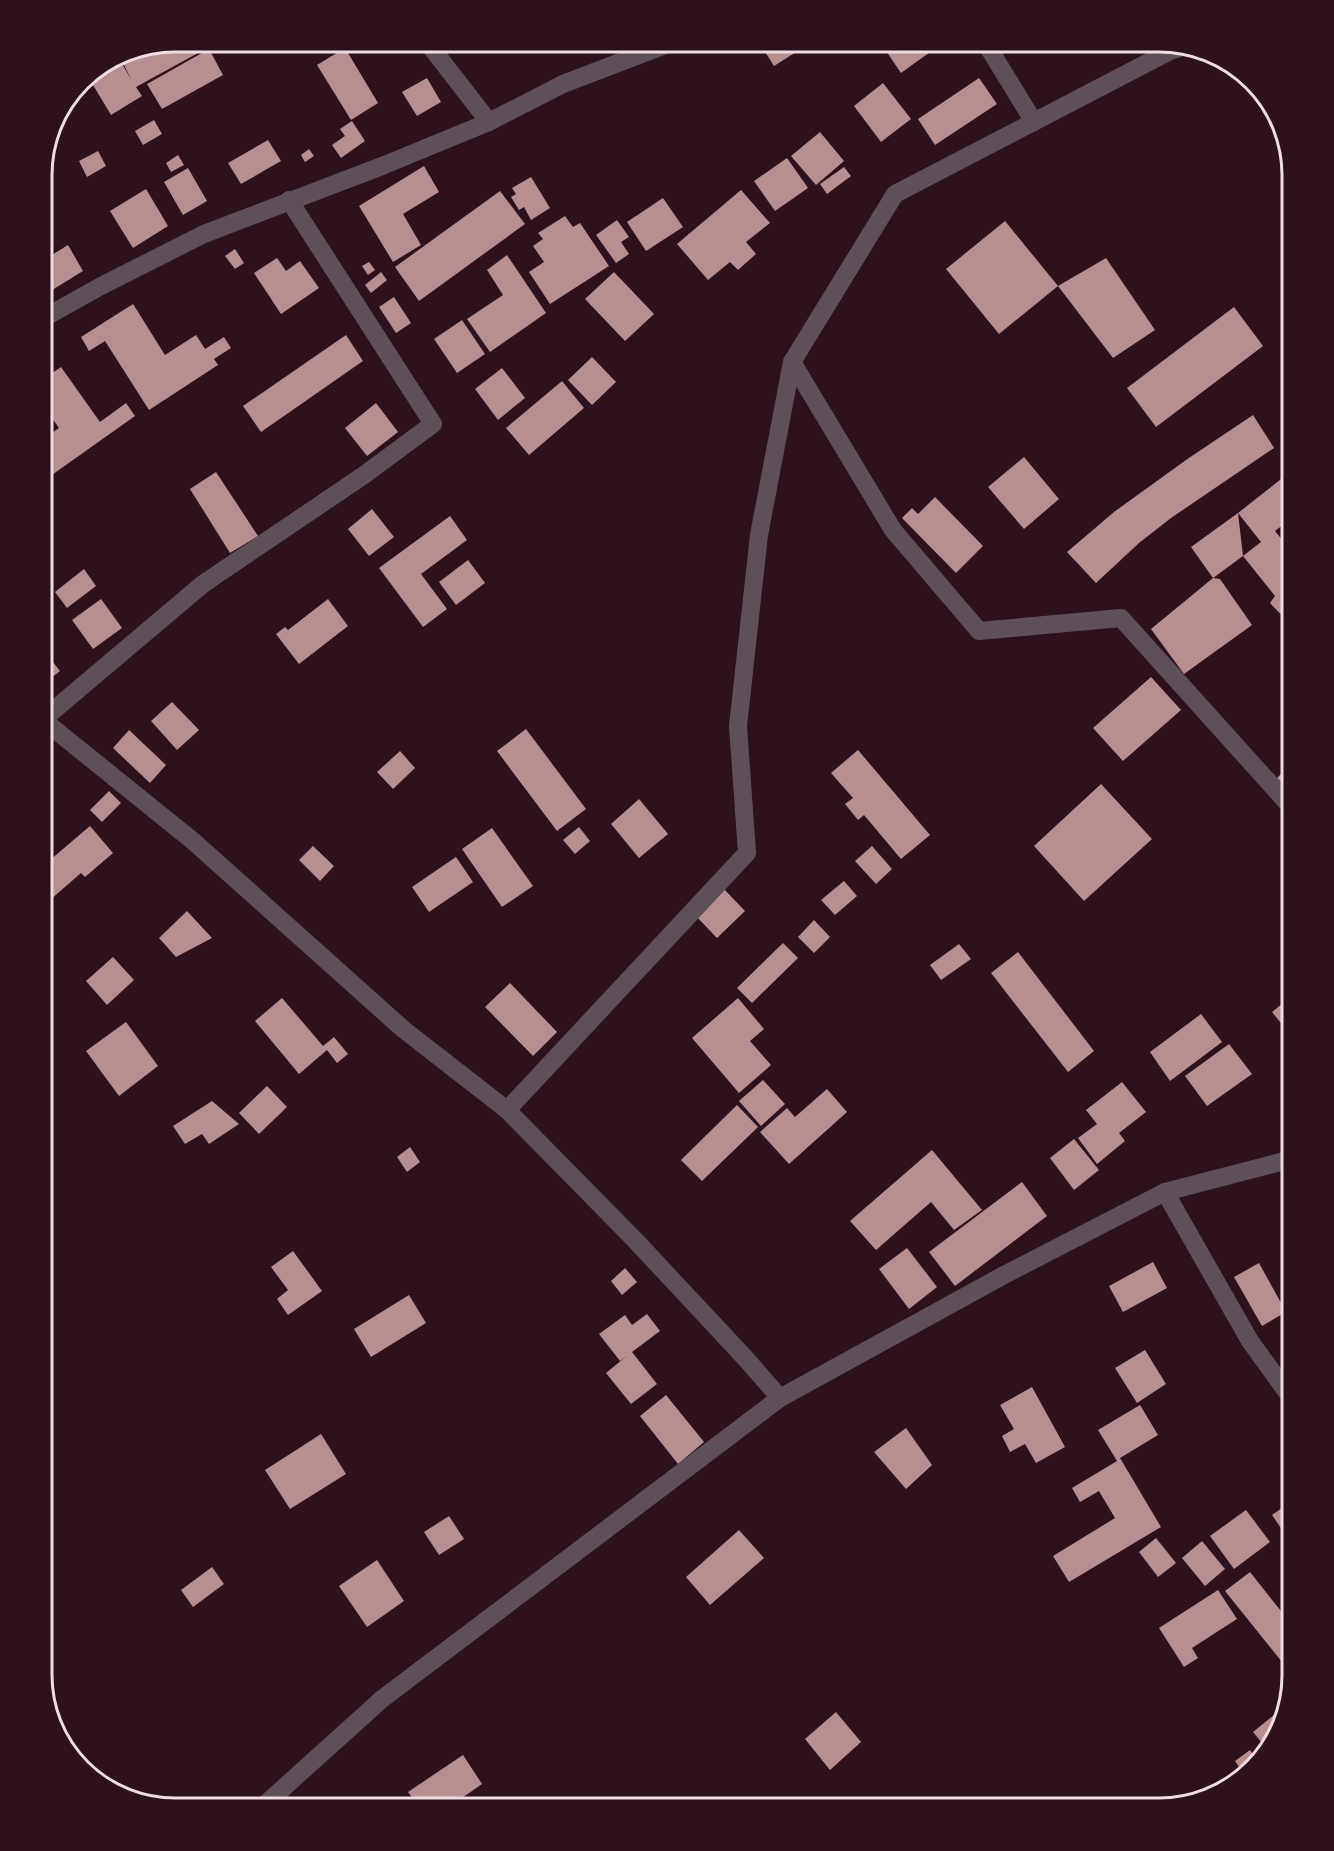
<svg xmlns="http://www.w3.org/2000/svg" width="1334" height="1851" font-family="'PT Sans',sans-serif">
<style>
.building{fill:#b78f91}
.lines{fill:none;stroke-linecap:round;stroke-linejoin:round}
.minor{stroke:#5d5059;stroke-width:18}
.rim{fill:none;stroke:#f0dce2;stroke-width:3}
</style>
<rect width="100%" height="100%" fill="#2d111c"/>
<g class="building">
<polygon points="175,42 206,42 209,47 136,87 142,96 111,115 90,80 121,62 132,81 119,55 125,52"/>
<polygon points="759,42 812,42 774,66"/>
<polygon points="880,42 944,42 901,73"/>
<polygon points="345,48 378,103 351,120 317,65"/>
<polygon points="209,49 223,75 162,109 147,84"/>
<polygon points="427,78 441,102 417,116 402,92"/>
<polygon points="979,78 997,104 935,145 918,119"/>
<polygon points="883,83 911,119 881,142 854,106"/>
<polygon points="154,120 162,134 143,145 135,131"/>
<polygon points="352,121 365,141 341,158 332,145 345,136 340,129"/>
<polygon points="820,132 844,161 816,185 791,156"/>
<polygon points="268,140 281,161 241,184 228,163"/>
<polygon points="309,149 314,156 305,162 301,155"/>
<polygon points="98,151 106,166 87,177 79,161"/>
<polygon points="178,155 184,165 171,172 166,163"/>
<polygon points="787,158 808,188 775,211 754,181"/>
<polygon points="424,166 439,192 403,214 421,245 393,262 359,206"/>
<polygon points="844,167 851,176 827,194 820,184"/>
<polygon points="188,168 207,201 183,215 164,182"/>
<polygon points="531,177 550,208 531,220 524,207 519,210 511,197 516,194 512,188"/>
<polygon points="146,189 168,226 133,248 110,211"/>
<polygon points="741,190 770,223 746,242 756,254 738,270 730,262 708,280 677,244"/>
<polygon points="500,191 525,224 419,301 395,267"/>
<polygon points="663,198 683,227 646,251 627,222"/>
<polygon points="565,216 573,227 580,223 609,266 550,304 529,272 544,262 533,246 543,239 538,233"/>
<polygon points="617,220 629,237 621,242 629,254 616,263 596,235"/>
<polygon points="1005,221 1058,286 999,334 946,269"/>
<polygon points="68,245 83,271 49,292 42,281 42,261"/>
<polygon points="235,249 244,263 235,269 225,256"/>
<polygon points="507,255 546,313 490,352 467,319 503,295 487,270"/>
<polygon points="277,258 286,271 300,261 319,288 281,314 254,273"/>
<polygon points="1106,258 1155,330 1113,358 1058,286"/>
<polygon points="369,262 375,270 368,275 362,266"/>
<polygon points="381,272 387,280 371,293 365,285"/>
<polygon points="614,272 654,314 625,341 585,299"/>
<polygon points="394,297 411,323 396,333 379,307"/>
<polygon points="133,304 165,355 196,335 205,349 224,337 231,348 214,359 218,365 149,410 105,341 89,351 81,337"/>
<polygon points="1234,307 1263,346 1156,427 1127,388"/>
<polygon points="462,320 485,354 457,373 434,339"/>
<polygon points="346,335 363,361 261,432 243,406"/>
<polygon points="592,357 616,382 592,405 568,380"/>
<polygon points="61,367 100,422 126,403 135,416 42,482 42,440 59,428 42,404 42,380"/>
<polygon points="502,368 525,398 498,420 475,389"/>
<polygon points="562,381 584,408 529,455 506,428"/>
<polygon points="376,403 398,432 367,456 345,428"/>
<polygon points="1253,415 1274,448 1171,518 1139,543 1096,583 1067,552 1114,512 1186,460"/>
<polygon points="1024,457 1059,499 1024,529 988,487"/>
<polygon points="216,472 258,536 230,553 190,489"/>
<polygon points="1290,472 1292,475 1292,518 1275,531 1292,552 1292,626 1270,603 1275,596 1243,556 1261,542 1238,513"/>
<polygon points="935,497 983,546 956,573 902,518 912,508 918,514"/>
<polygon points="372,509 394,537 369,556 348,529"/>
<polygon points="42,512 48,520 42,525"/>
<polygon points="1238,513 1243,556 1213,578 1191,547"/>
<polygon points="450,516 467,540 421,574 447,609 423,627 379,568"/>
<polygon points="468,560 485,583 456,605 439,582"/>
<polygon points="84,569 96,586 67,608 55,592"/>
<polygon points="1213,578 1220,579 1252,625 1184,674 1151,629"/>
<polygon points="101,599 122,628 93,649 72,620"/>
<polygon points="328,599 348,626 299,664 276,634 285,627 288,630"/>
<polygon points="42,648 60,671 42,685"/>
<polygon points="1151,677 1181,710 1123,761 1093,728"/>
<polygon points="172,702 199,730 177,750 151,721"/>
<polygon points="526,729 586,809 557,831 497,751"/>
<polygon points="129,730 166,765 150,783 113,748"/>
<polygon points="858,750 930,835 901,859 864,815 858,820 845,804 853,798 831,773"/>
<polygon points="400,751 415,768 393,789 377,772"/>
<polygon points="1292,763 1292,793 1277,778"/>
<polygon points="1101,784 1152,839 1084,901 1034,846"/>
<polygon points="109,791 121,803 102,822 90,810"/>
<polygon points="639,799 668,834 639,858 611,824"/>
<polygon points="90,826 113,853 85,877 81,873 42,907 42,851 50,860"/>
<polygon points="579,827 590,841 575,854 563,840"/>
<polygon points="492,828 533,886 502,907 462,849"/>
<polygon points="313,846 334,866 320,881 299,860"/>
<polygon points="872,846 892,869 876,884 855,861"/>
<polygon points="456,857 473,882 429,912 412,887"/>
<polygon points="844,881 857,896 835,915 821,900"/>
<polygon points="722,887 745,911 717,938 694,914"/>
<polygon points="187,911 212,938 176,957 159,938"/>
<polygon points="814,920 830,937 814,953 798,937"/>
<polygon points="783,943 798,958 752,1003 737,988"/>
<polygon points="959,944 971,959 941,980 930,965"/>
<polygon points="1018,952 1094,1051 1068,1072 991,973"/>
<polygon points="113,957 134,980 107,1005 86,981"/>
<polygon points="510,983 557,1032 533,1056 485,1007"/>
<polygon points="1292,996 1292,1029 1288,1032 1272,1012"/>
<polygon points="282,998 323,1046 334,1037 348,1054 337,1063 327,1050 299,1074 255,1021"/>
<polygon points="738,998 764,1029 750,1041 771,1065 739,1093 692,1038"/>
<polygon points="1201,1014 1222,1042 1170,1081 1150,1052"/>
<polygon points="126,1022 158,1066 119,1096 86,1051"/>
<polygon points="1229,1044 1252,1074 1207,1106 1185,1076"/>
<polygon points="763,1080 785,1104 761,1126 739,1101"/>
<polygon points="1122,1082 1146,1112 1119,1133 1125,1141 1097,1164 1078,1138 1097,1124 1086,1110"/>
<polygon points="267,1086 287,1107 259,1134 239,1113"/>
<polygon points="827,1089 847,1112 789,1164 760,1132 787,1108 795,1117"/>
<polygon points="212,1101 239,1124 209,1144 202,1134 185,1144 173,1126"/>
<polygon points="737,1105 758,1127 702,1181 681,1160"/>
<polygon points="1074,1139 1099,1170 1074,1190 1050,1158"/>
<polygon points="410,1147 420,1162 407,1172 397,1157"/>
<polygon points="932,1150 982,1210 954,1230 931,1202 876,1250 850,1221"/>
<polygon points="1022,1182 1047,1216 955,1286 929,1252"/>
<polygon points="907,1248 937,1287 909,1309 879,1269"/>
<polygon points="293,1251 322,1291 288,1315 277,1299 288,1290 271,1267"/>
<polygon points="1153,1262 1167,1288 1123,1312 1109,1286"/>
<polygon points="1259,1263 1286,1312 1262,1326 1234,1277"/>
<polygon points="625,1268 637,1282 622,1295 611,1281"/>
<polygon points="409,1295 426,1323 371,1357 354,1329"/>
<polygon points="647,1314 660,1331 632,1352 657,1384 631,1404 606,1373 628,1355 620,1361 599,1334 625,1315 632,1325"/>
<polygon points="1145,1350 1166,1384 1137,1403 1115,1368"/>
<polygon points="1032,1387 1065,1447 1036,1463 1025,1444 1010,1452 1002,1436 1014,1429 1000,1405"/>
<polygon points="666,1395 704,1442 678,1464 640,1416"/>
<polygon points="1140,1405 1158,1435 1120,1458 1161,1527 1069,1582 1053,1556 1115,1518 1099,1491 1080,1502 1072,1488 1117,1461 1098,1430"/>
<polygon points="906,1428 932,1465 906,1489 874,1452"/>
<polygon points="321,1434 346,1474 290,1509 265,1470"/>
<polygon points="1292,1501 1292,1534 1287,1537 1272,1515"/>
<polygon points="1246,1510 1270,1542 1234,1569 1210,1536"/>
<polygon points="449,1516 464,1539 439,1555 424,1532"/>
<polygon points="739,1530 764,1558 710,1605 686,1577"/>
<polygon points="1156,1538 1176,1563 1158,1577 1139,1552"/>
<polygon points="1202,1541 1225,1569 1205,1586 1182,1558"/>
<polygon points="377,1560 404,1601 367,1627 339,1586"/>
<polygon points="212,1567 224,1584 193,1607 181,1590"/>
<polygon points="1250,1572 1292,1625 1292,1628 1286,1633 1292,1641 1292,1654 1282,1662 1225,1591"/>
<polygon points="1218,1590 1237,1619 1192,1648 1198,1658 1184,1667 1159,1628"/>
<polygon points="1280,1710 1282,1712 1274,1743 1267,1749 1253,1732"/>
<polygon points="836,1712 861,1742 830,1770 805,1739"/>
<polygon points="1250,1750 1257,1760 1243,1773 1235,1761"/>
<polygon points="463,1755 482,1784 446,1809 420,1809 408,1792"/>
</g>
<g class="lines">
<g class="minor">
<polyline points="427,42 489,122"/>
<polyline points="985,42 1034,122"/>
<polyline points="42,319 101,286 204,234 382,166 489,122 563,84 673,42"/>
<polyline points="792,362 893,530 979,631 1121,618 1292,808"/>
<polyline points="42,720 203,584 364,475 433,424 289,200"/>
<polyline points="43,720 193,841 403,1029 507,1110 635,1240 747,1360 780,1398"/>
<polyline points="507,1110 747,853 738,726 759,535 792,362 895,194 1170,51 1182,47"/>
<polyline points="1165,1192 1250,1341 1292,1399"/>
<polyline points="260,1809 382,1699 780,1398 1004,1275 1165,1192 1292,1159"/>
</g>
</g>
<path d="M0 0H1334V1851H0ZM175 52H1159A123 123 0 0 1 1282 175V1675A123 123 0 0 1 1159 1798H175A123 123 0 0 1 52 1675V175A123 123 0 0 1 175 52Z" fill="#2d111c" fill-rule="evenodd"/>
<path class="rim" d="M175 52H1159A123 123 0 0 1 1282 175V1675A123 123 0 0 1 1159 1798H175A123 123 0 0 1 52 1675V175A123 123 0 0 1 175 52Z"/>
</svg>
